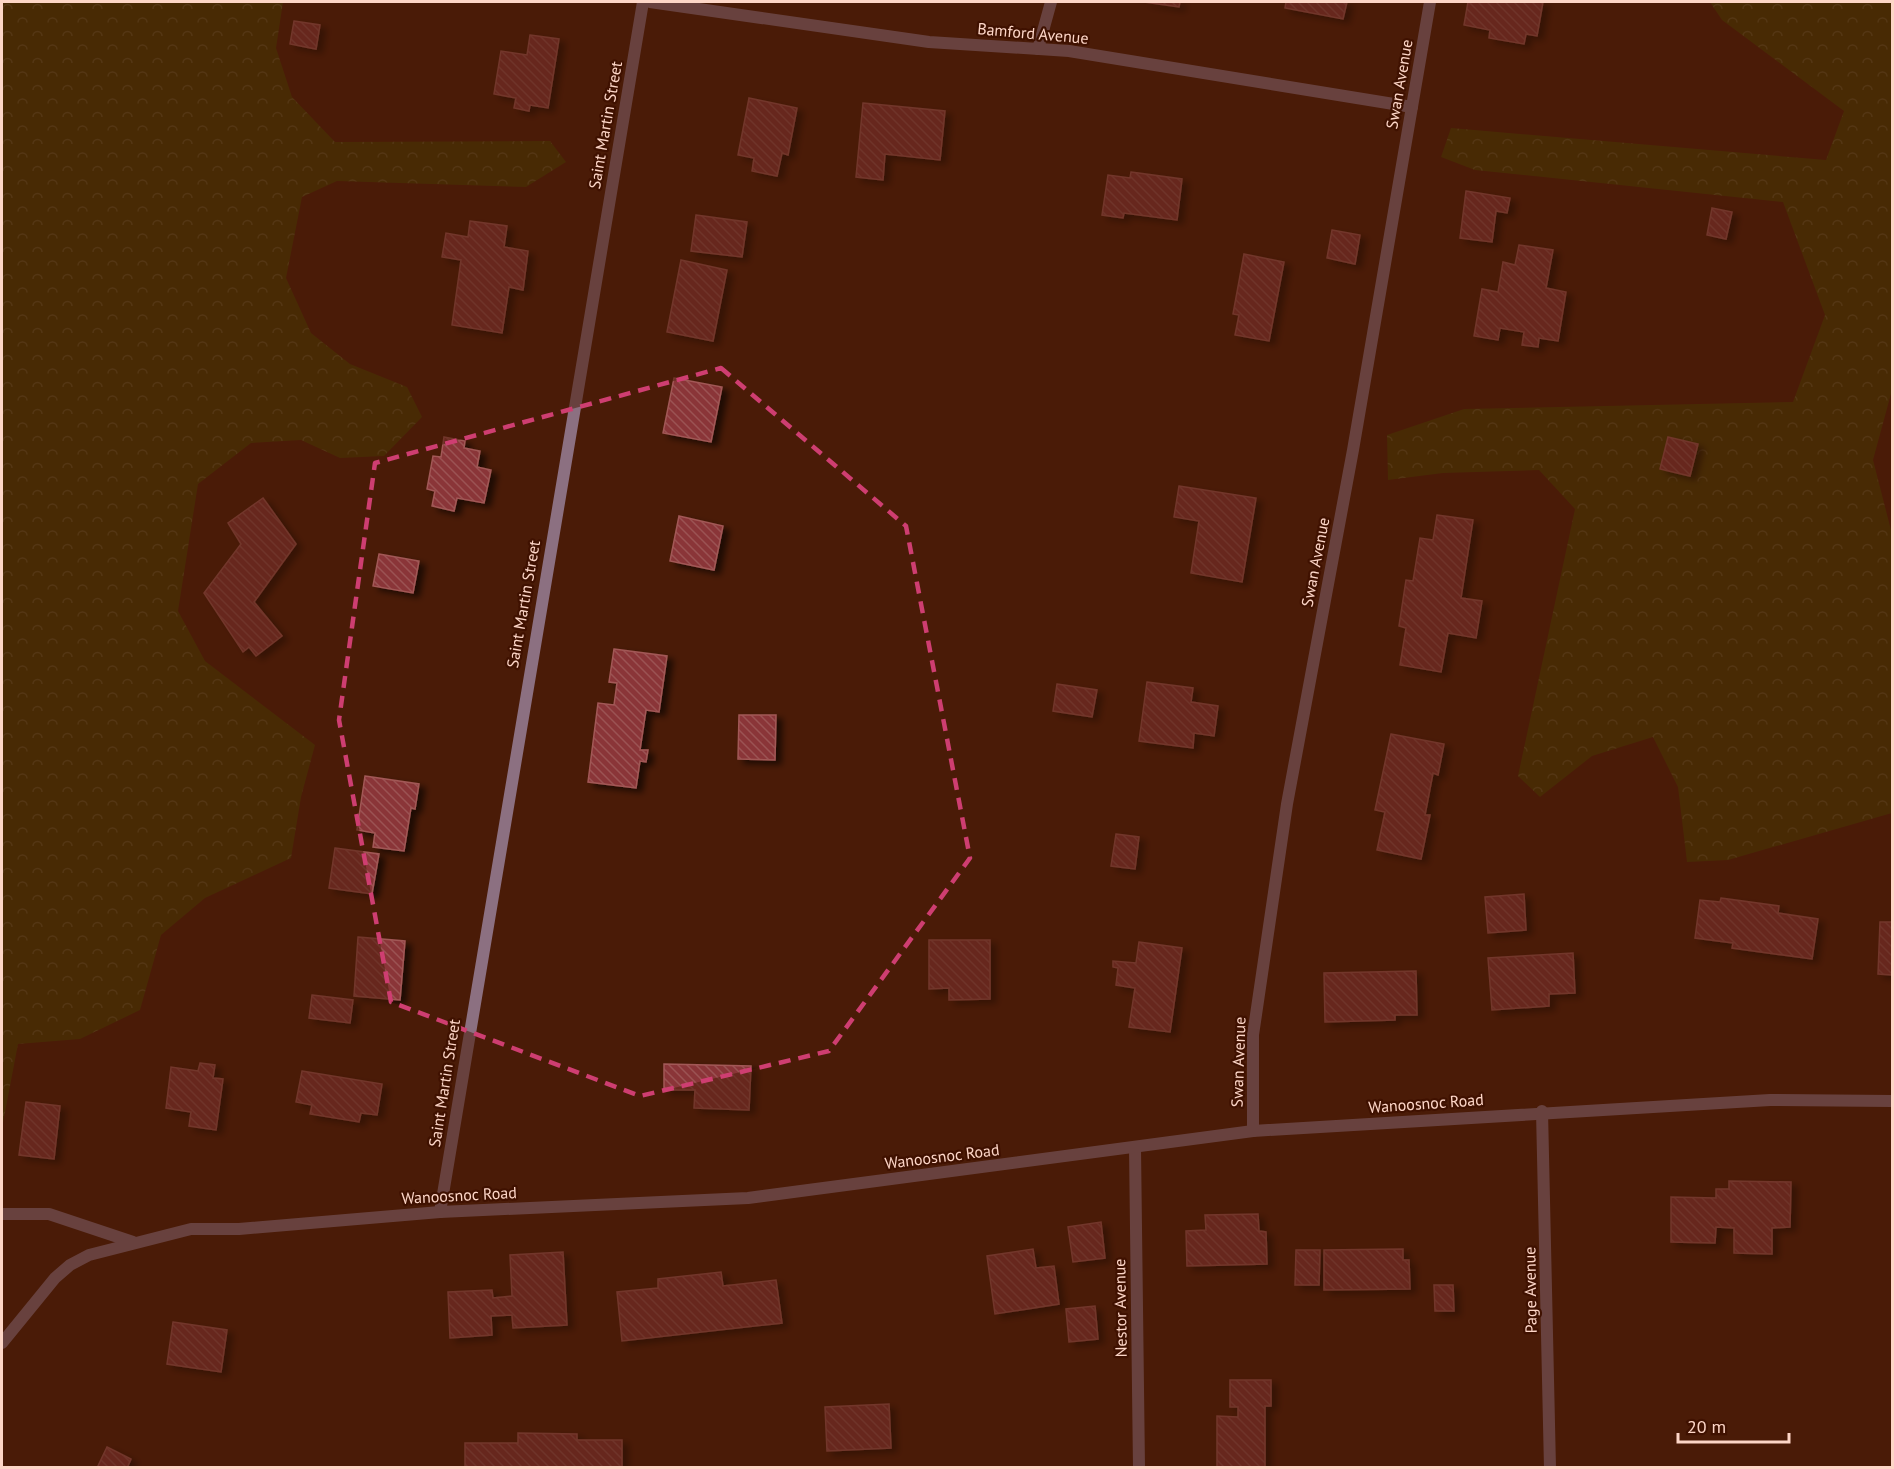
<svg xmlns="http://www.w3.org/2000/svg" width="1894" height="1469" font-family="'PT Sans',sans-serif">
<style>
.forest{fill:url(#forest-crowns)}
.building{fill:url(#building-back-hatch);stroke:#a25857;stroke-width:1.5;filter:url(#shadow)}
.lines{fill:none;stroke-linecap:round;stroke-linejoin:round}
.minor{stroke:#8c7081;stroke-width:12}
.marked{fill:none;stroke:#ce3e71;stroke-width:4.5;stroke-dasharray:12 8;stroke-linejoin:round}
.labels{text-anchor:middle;stroke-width:4.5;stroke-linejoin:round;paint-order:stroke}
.street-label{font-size:16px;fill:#fdd6c7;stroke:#3f1100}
</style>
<defs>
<pattern id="forest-crowns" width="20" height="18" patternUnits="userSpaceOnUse" patternTransform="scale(1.5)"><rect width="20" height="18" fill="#453d02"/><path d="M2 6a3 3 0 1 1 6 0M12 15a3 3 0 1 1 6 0" fill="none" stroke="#615825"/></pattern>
<pattern id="building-back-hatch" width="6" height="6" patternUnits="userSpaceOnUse" patternTransform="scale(1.5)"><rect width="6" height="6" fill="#8a3537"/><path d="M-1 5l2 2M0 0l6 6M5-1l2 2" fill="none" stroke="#9b5252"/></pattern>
<filter id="shadow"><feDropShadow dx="6" dy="4" stdDeviation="3" flood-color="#0009"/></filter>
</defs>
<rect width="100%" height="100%" fill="#4a1b07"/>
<g class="forest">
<polygon points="2,2 283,2 276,48 292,97 335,142 550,141 566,162 526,187 337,181 302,197 286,278 311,333 350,364 407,387 422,417 384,456 340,458 301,440 251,443 198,484 178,611 205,661 315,745 301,797 291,858 205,898 161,935 140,1010 80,1039 18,1044 2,1128"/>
<polygon points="1710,2 1892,2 1892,390 1873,460 1892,534 1892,813 1728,860 1687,862 1678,787 1653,737 1592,756 1540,797 1518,776 1575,509 1539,470 1443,473 1388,480 1387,435 1464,409 1793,402 1825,315 1783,202 1475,170 1441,157 1451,128 1826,160 1844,111 1722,20"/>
</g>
<g class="building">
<polygon points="1144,2 1180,2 1179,7"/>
<polygon points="1286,2 1347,2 1343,19 1285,8"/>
<polygon points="1468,2 1543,2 1537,36 1526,34 1524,44 1489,38 1490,30 1464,25"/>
<polygon points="294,21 320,25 316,49 290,44"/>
<polygon points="530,35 559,39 548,108 530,105 529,111 514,108 516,98 494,94 501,51 527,55"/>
<polygon points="749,98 797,108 788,155 782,153 777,176 752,171 754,158 738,155"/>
<polygon points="863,103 945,111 940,160 885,154 883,180 856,177"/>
<polygon points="1131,172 1182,179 1177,220 1124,213 1123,218 1102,215 1108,175 1130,178"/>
<polygon points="1466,191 1510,198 1507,213 1496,211 1492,242 1460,238"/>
<polygon points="1712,208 1732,212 1726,239 1707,235"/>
<polygon points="696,215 747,222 742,257 691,251"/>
<polygon points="470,221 507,226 504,247 528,251 523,290 509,287 502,333 452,325 461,260 442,257 446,233 468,237"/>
<polygon points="1332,230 1360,235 1355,264 1327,258"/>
<polygon points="1519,245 1553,250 1546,288 1566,292 1558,341 1539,338 1538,347 1522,345 1524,332 1500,328 1498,340 1474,336 1482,289 1498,292 1503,262 1515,265"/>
<polygon points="1244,254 1284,262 1269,341 1235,335 1239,315 1233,314"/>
<polygon points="681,260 727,270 713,341 667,332"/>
<polygon points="674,378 722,387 711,442 663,433"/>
<polygon points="444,437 465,441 464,448 480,451 477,467 491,470 484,503 457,498 454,511 432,506 435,491 427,489 433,456 441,457"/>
<polygon points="1668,437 1698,444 1690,476 1660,469"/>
<polygon points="1179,486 1256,498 1242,582 1191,573 1199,521 1174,517"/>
<polygon points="263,498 296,544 254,602 282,636 256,656 249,647 243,652 204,593 241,544 228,523"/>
<polygon points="1437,515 1473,520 1461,598 1482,601 1476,638 1448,633 1441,672 1400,665 1406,628 1399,626 1406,580 1413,581 1420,538 1433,540"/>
<polygon points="679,516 723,526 714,570 670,561"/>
<polygon points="379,554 419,561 413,593 373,586"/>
<polygon points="614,649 667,656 659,712 646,710 640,750 648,750 646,762 640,761 636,788 588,782 598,703 614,705 617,683 609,682"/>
<polygon points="1147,682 1193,688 1191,702 1218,706 1214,736 1194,733 1193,748 1139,741"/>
<polygon points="1057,684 1097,690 1092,717 1053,711"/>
<polygon points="739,715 776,715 775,760 738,759"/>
<polygon points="1391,734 1444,744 1438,775 1433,773 1425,815 1430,815 1421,859 1377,850 1385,812 1375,810"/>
<polygon points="365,776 419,784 415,809 411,808 404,851 373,847 375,833 357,830"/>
<polygon points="1116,834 1139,837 1135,869 1111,866"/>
<polygon points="335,848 379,854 372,894 329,888"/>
<polygon points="1524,894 1526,930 1488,933 1485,897"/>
<polygon points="1721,898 1779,906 1778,913 1818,919 1812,959 1732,948 1733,943 1695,938 1700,900 1720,902"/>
<polygon points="1880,922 1892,922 1892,975 1878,974"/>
<polygon points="358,937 405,941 400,1000 354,996"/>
<polygon points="929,940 990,940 990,999 949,1000 949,988 929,989"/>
<polygon points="1139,942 1182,948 1170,1032 1129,1027 1135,988 1116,985 1118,968 1113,967 1113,961 1136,963"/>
<polygon points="1573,953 1575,993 1549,994 1549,1006 1492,1010 1488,958"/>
<polygon points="1416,971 1417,1015 1395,1015 1395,1020 1325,1022 1324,973"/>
<polygon points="312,995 353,1000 350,1023 309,1018"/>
<polygon points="200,1063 215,1065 213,1078 223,1079 216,1130 189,1126 191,1112 166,1108 171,1067 198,1071"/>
<polygon points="664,1064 751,1066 749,1110 694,1108 695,1090 664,1090"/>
<polygon points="302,1071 382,1084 377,1115 361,1113 359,1122 310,1114 312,1105 296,1102"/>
<polygon points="26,1102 60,1106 54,1159 19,1155"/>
<polygon points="1729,1181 1791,1182 1790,1227 1772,1228 1772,1254 1734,1253 1734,1228 1716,1227 1715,1243 1671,1242 1671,1197 1716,1198 1716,1189 1729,1189"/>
<polygon points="1258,1214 1259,1231 1266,1232 1267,1264 1187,1266 1186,1231 1206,1230 1205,1215"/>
<polygon points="1101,1222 1105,1258 1073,1262 1068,1227"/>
<polygon points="1033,1249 1036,1268 1054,1266 1059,1304 995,1314 987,1256"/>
<polygon points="1403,1249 1403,1260 1409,1260 1410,1289 1324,1290 1324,1250"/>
<polygon points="1296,1250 1320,1250 1319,1285 1295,1285"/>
<polygon points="563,1252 567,1325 513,1328 512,1315 491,1316 492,1335 450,1338 448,1292 492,1290 493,1298 512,1296 510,1255"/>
<polygon points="721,1272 723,1286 776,1280 782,1323 622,1341 617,1292 658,1288 658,1279"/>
<polygon points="1434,1285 1453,1285 1454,1311 1435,1311"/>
<polygon points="1095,1306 1098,1339 1069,1342 1066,1309"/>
<polygon points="173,1322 227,1330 221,1372 167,1364"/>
<polygon points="1230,1380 1271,1380 1271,1406 1265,1406 1265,1468 1217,1468 1217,1416 1238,1417 1238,1407 1230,1407"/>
<polygon points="889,1404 891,1448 827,1451 825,1407"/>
<polygon points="518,1433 577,1434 577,1440 622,1440 622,1468 465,1468 465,1443 518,1443"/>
<polygon points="107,1447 131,1459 127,1468 97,1468"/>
</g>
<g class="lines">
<g class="minor">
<polyline points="650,2 929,42 1069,51 1412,107"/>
<polyline points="1038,49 1051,2"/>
<polyline points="1542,1111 1550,1468"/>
<polyline points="1253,1131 1253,1035 1287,804 1353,450 1430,2"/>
<polyline points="1135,1148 1139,1468"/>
<polyline points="440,1212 643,2"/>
<polyline points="2,1214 49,1214 133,1242"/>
<polyline points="2,1343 55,1278 70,1265 89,1255 191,1229 239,1229 440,1212 748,1198 1253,1131 1770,1100 1892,1101"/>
</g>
</g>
<path d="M0 0H1894V1469H0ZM721,368l185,158 64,332 -141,193 -189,45 -249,-94 -52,-282 36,-257z" fill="#4a1b07" fill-opacity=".55" fill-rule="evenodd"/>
<path class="marked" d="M721,368l185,158 64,332 -141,193 -189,45 -249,-94 -52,-282 36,-257z"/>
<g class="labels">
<g class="street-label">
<text transform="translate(1033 33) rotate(5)" y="6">Bamford Avenue</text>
<text transform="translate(1399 84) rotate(-80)" y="6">Swan Avenue</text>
<text transform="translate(605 125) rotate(-80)" y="6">Saint Martin Street</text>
<text transform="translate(1315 562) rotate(-79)" y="6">Swan Avenue</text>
<text transform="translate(523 604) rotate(-80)" y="6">Saint Martin Street</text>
<text transform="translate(1238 1062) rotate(-88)" y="6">Swan Avenue</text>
<text transform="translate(444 1083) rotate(-81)" y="6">Saint Martin Street</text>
<text transform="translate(1426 1103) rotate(-4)" y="6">Wanoosnoc Road</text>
<text transform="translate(942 1156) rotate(-7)" y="6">Wanoosnoc Road</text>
<text transform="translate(459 1195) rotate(-3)" y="6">Wanoosnoc Road</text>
<text transform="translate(1530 1290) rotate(-91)" y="6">Page Avenue</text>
<text transform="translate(1120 1308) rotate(-91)" y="6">Nestor Avenue</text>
</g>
</g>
<rect width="1894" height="1469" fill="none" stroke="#fdd6c7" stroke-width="6"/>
<path d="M1678 1433v9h111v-9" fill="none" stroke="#fdd6c7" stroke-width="3"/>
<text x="1687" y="1433" font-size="18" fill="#fdd6c7" stroke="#3f1100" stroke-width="4.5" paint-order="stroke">20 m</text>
</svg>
